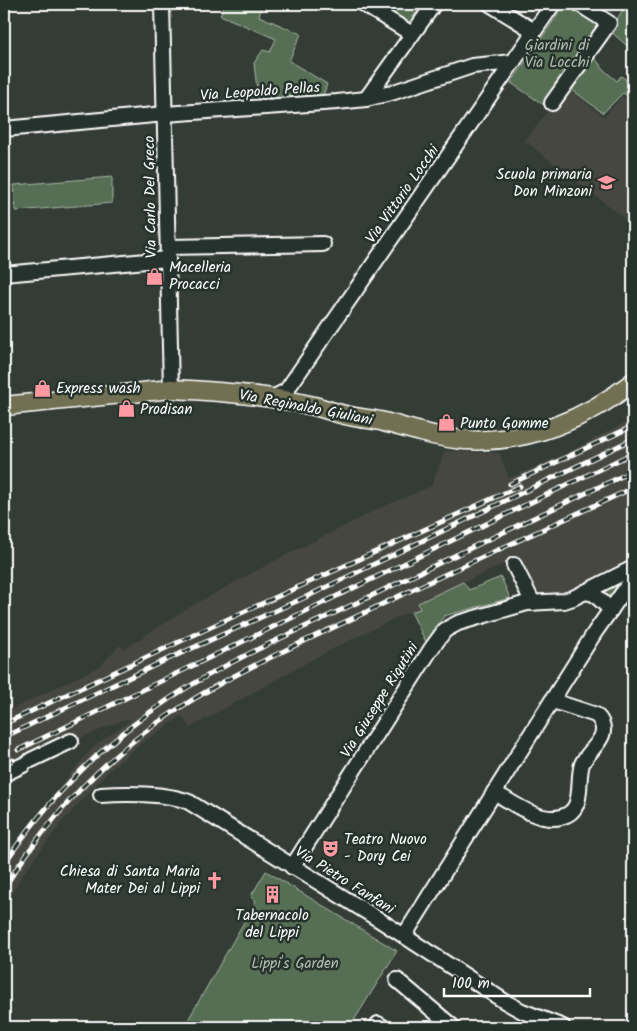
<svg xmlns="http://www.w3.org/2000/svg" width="637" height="1031" font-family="Kalam,sans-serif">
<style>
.built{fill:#444640}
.green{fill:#566e53;stroke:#aab6a9}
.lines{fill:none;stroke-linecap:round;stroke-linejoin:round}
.minor-casing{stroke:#fff;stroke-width:18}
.major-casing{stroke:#fff;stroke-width:21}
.minor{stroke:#26332d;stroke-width:14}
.major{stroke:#716f52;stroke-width:18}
.rail-casing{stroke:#fff;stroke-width:5}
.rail{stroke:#26332d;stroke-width:3;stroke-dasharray:9;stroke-linecap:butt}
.labels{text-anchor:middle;stroke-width:5;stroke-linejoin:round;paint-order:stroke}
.park-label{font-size:15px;fill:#b3beb2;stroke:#26332d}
.street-label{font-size:15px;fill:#fff;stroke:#26332d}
.poi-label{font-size:15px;fill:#fff;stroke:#26332d;text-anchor:start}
</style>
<rect width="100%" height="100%" fill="#343c36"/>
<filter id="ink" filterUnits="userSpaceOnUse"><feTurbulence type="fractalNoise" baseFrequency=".02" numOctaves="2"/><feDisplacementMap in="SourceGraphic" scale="10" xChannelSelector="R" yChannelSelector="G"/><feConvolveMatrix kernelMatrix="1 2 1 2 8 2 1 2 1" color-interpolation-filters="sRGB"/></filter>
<g filter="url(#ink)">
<g class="built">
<polygon points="566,87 604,117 622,96 633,104 633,225 525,141"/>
<polygon points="633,418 633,563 568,594 540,594 523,583 513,560 418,603 420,609 397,617 317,657 190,728 182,716 142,743 108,772 63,821 22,875 4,909 4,858 44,806 87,754 98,743 131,720 126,719 39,756 4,774 4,713 100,666 120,645 124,649 193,605 276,560 378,509 431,486 445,451 499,453 509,478 569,452"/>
</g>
<g class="green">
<polygon points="225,4 263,4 259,16 301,34 289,61 327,84 323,96 258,98 254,63 263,50 270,52 276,39 220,15"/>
<polygon points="375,4 422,4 407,25"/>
<polygon points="565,4 570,4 602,25 547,107 511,83"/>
<polygon points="626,4 633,4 633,51 610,31"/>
<polygon points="595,58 604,70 617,81 621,76 632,84 633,83 633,100 623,93 603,113 571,89"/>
<polygon points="112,177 112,203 16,211 14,185"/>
<polygon points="501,577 510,598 444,616 426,642 411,612 420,609 418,603 463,582 469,590"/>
<polygon points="624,580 609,603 596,591"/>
<polygon points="266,871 397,951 350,1027 184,1027 256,901 251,896"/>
</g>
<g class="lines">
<defs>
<g id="minor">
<polyline points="162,4 171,389"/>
<polyline points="363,4 412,34"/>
<polyline points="490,4 534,31"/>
<polyline points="366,99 434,4"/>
<polyline points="552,103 609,23 579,4"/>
<polyline points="4,129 165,114 337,102 366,99 391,93 472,66 513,62"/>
<polyline points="168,247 323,244"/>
<polyline points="4,274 168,259"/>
<polyline points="273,398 286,391 553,4"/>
<polyline points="514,565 533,603"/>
<polyline points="585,592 594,594 611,610"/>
<polyline points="31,760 71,741"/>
<polyline points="4,774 23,765"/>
<path d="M494,792c19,11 45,31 67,25 25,-6 15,-35 21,-53 6,-15 34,-29 14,-49l-43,-14"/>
<path d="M101,795c23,-2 66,-2 88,7l189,117 126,82 18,10 41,16"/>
<polyline points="292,867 431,649 445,630 458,623 527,603 564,601 573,598 633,568"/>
<polyline points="404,936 595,632 631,581 632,576 630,570"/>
<polyline points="397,980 453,1027"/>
<polyline points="378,1024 383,1027"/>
</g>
<path id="major" d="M4,406l167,-17c48,2 96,6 143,17 12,3 24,8 36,10 12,3 23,3 34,6 27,7 53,16 81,18 62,4 121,-21 168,-58"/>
</defs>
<use href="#minor" class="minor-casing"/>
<use href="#major" class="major-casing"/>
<use href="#minor" class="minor"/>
<use href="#major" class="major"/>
<defs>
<g id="rail">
<polyline points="510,484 633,426"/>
<polyline points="4,724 215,625 520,486"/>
<polyline points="4,737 166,660 308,596 633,439"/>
<polyline points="18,750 633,453"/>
<polyline points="4,764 13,760"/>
<path d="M4,864c45,-67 101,-123 168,-167 62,-40 132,-69 199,-101 87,-42 174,-84 262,-125"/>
<path d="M4,888c45,-72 102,-133 174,-179 58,-38 123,-66 186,-96 89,-43 179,-84 269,-125"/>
</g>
</defs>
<use href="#rail" class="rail-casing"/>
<use href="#rail" class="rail"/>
</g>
</g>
<defs>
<symbol id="school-bare" viewBox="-9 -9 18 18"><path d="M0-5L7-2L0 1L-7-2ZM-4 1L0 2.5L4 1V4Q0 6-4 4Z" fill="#ff9aa2" stroke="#26332d" stroke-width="2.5" paint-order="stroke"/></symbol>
<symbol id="shop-bare" viewBox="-9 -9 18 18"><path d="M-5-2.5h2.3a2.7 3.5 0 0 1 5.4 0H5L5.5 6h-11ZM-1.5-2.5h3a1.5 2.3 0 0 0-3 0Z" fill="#ff9aa2" stroke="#26332d" stroke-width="2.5" paint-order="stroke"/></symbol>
<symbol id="theatre-bare" viewBox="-9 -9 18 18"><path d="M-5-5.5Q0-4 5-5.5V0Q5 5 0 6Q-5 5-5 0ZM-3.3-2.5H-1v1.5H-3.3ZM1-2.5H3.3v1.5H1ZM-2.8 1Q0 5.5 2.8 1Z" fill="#ff9aa2" stroke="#26332d" stroke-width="2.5" paint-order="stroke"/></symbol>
<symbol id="church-bare" viewBox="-9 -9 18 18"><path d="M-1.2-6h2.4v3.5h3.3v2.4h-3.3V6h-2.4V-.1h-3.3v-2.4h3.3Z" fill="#ff9aa2" stroke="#26332d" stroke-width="2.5" paint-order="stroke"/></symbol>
<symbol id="building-bare" viewBox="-9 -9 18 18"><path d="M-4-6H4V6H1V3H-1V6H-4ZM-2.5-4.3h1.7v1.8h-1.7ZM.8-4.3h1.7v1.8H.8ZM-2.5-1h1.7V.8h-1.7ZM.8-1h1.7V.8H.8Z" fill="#ff9aa2" stroke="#26332d" stroke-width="2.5" paint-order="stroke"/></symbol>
</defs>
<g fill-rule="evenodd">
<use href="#school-bare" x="594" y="170" width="25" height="25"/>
<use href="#shop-bare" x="142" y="264" width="25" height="25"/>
<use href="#shop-bare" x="30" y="376" width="25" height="25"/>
<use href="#shop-bare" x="114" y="396" width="25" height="25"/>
<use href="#shop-bare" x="434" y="410" width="25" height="25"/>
<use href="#theatre-bare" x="318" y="836" width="25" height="25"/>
<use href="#church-bare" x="202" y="868" width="25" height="25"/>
<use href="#building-bare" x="260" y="882" width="25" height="25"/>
</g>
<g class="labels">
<g class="park-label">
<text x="557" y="50">Giardini di<tspan x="557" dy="17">Via Locchi</tspan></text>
<text x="295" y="968">Lippi's Garden</text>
</g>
<g class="street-label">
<text transform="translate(260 91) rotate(-4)" y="5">Via Leopoldo Pellas</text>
<text transform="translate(402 194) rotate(-55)" y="5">Via Vittorio Locchi</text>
<text transform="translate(150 197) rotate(-91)" y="5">Via Carlo Del Greco</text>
<text transform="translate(306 407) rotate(11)" y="5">Via Reginaldo Giuliani</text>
<text transform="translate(379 700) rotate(-58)" y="5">Via Giuseppe Rigutini</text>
<text transform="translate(345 880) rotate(32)" y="5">Via Pietro Fanfani</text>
</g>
<g class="poi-label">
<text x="592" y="179" text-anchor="end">Scuola primaria<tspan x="592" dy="17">Don Minzoni</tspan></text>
<text x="169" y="272">Macelleria<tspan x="169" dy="17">Procacci</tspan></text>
<text x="56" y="393">Express wash</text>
<text x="140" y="414">Prodisan</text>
<text x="460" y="428">Punto Gomme</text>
<text x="344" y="844">Teatro Nuovo<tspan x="344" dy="17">- Dory Cei</tspan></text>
<text x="200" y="876" text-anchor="end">Chiesa di Santa Maria<tspan x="200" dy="17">Mater Dei al Lippi</tspan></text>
<text x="272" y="920" text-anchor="middle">Tabernacolo<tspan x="272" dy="17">del Lippi</tspan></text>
</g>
</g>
<rect width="637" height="1031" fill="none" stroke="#26332d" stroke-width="20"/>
<rect x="10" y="10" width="617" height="1011" fill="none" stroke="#fff" stroke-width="2" filter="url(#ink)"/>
<path d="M444 988v8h146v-8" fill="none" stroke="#ffffff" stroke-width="2.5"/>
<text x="452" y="988" font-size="15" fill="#ffffff" stroke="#26332d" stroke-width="4" paint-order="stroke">100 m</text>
</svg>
